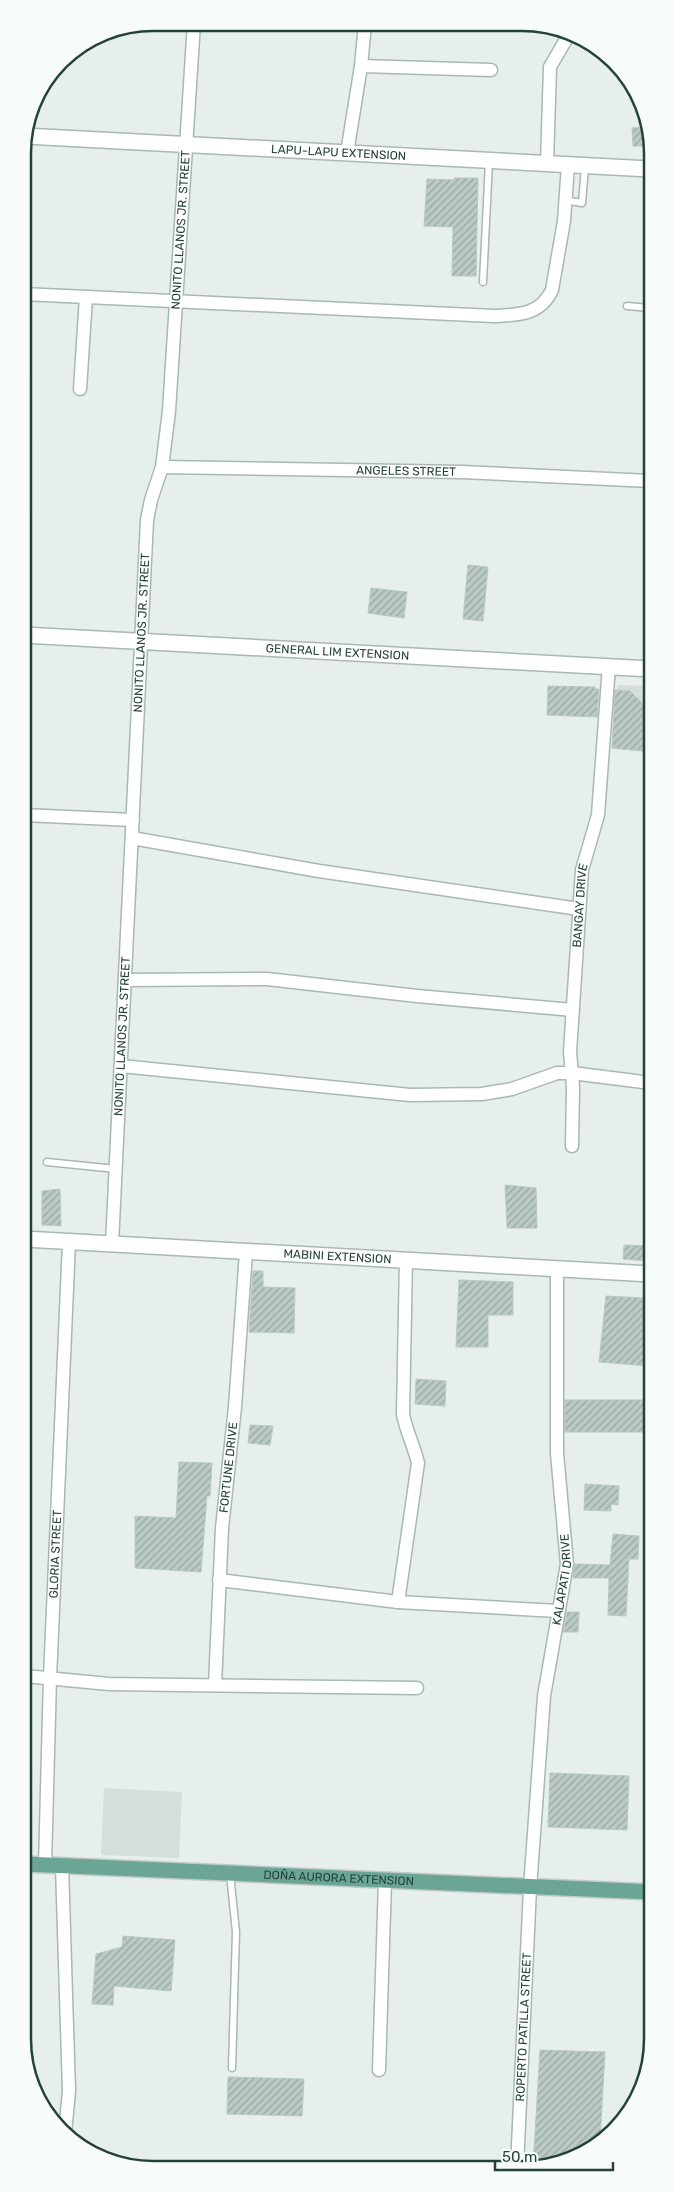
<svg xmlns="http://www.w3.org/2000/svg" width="675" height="2192" font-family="Rubik,sans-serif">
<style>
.built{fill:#d4dfda}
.building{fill:url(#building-hatch);stroke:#b8c9c2}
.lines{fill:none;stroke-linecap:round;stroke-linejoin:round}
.service-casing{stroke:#a8b8b2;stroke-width:9}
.minor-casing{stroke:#a8b8b2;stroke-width:15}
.tertiary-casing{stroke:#a8b8b2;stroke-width:18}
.primary-casing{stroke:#c2cac8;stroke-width:18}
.service{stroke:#fff;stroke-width:6}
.minor{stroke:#fff;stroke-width:12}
.tertiary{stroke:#fff;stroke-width:15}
.primary{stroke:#6aa596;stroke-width:15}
.labels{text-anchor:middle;stroke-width:4;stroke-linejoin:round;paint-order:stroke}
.street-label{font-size:12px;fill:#24423a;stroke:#f7fbf9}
.rim{fill:none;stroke:#24423a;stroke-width:2.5}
</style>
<defs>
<pattern id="building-hatch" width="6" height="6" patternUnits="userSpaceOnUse" patternTransform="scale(1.25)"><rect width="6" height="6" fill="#bbcac4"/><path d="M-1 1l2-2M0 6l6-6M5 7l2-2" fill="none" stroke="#98a6a0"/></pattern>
</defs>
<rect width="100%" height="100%" fill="#e6efeb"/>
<g class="built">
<polygon points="617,685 651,686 651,727 615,726"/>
<polygon points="104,1788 182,1792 179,1858 101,1855"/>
</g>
<g class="building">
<polygon points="649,127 650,146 633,146 632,128"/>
<polygon points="454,178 478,178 476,276 452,276 453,227 424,226 427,179 454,180"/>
<polygon points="468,565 488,567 483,621 463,619"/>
<polygon points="371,588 407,592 404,618 368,613"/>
<polygon points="548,686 595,687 595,689 599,689 597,717 547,715"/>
<polygon points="615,690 630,691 651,712 651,752 612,748"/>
<polygon points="505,1185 536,1188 537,1228 507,1228"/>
<polygon points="60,1189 61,1226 42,1225 42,1191"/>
<polygon points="624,1245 650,1246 649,1261 623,1259"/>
<polygon points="253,1271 263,1271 263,1287 295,1288 294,1333 249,1332"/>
<polygon points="459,1280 513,1282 513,1315 488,1315 488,1347 456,1347"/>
<polygon points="606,1296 644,1298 644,1310 651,1310 649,1366 599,1362"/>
<polygon points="416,1379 446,1381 445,1406 415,1404"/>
<polygon points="565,1400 651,1400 652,1432 565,1432"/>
<polygon points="250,1425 273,1426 270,1445 248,1443"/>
<polygon points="179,1462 212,1463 210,1496 207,1496 201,1572 135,1568 135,1516 176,1518"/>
<polygon points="585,1484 619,1486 618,1505 611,1504 611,1511 584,1510"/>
<polygon points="613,1534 639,1536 638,1559 629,1559 626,1616 608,1615 609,1578 573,1578 575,1564 610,1565"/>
<polygon points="567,1612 579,1612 578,1632 563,1632"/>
<polygon points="550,1773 629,1776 627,1830 548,1827"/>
<polygon points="123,1936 175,1940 171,1991 114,1986 113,2005 92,2004 96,1954 122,1947"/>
<polygon points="540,2050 605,2052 600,2141 587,2152 547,2167 533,2167"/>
<polygon points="228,2077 304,2079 302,2116 227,2114"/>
</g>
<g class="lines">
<defs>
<g id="service">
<polyline points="564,200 582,203 585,167"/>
<polyline points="483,282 489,162"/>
<polyline points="627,306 650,308"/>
<polyline points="47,1162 116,1169"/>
<polyline points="230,1874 236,1932 232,2068"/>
</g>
<g id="minor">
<polyline points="361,66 491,70"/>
<polyline points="347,153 361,66 365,24"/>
<polyline points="547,163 550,67 568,36"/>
<path d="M23,294l471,22c25,-1 46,-1 58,-26l12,-69 4,-56"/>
<polyline points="80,389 86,297"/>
<path id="s1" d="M162,467l300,5 188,9"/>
<polyline points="24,815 133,820"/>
<polyline points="132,838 319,871 579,909"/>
<polyline points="125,980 267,979 417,996 573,1010"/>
<polyline points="121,1066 410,1095 482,1094 512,1089 557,1073 572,1073 651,1083"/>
<path id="s2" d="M572,1146l1,-59 -3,-35 12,-182 16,-55 11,-149"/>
<path id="s3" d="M112,1244l35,-724 4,-20 11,-33 7,-56 25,-388"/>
<polyline points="219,1580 398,1602 558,1611"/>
<path d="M398,1602l20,-139c-4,-17 -12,-32 -15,-49l3,-154"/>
<polyline points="25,1676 109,1684 417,1688"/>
<path id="s4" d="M215,1685l7,-157 13,-121 11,-155"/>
<path id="s5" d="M45,1865l5,-187 19,-436"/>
<polyline points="62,1866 69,2091 65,2133"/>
<polyline points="379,2070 385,1881"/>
<path id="s6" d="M517,2167l13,-279 14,-192 23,-132 -10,-111v-184"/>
</g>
<g id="tertiary">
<path id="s7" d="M25,136l625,33"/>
<path id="s8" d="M23,635l628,34"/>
<path id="s9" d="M24,1239l627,35"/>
</g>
<g id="primary">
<path id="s10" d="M25,1864l627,28"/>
</g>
</defs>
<use href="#service" class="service-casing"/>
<use href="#minor" class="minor-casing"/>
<use href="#tertiary" class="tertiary-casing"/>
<use href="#primary" class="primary-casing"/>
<use href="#service" class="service"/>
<use href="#minor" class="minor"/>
<use href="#tertiary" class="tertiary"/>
<use href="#primary" class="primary"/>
</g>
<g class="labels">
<g class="street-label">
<text dy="4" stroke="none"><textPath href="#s7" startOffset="314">LAPU-LAPU EXTENSION</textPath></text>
<text dy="4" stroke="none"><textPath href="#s3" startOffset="1018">NONITO LLANOS JR. STREET</textPath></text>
<text dy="4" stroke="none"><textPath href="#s1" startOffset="244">ANGELES STREET</textPath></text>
<text dy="4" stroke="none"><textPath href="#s3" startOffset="612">NONITO LLANOS JR. STREET</textPath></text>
<text dy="4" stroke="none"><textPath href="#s8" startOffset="315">GENERAL LIM EXTENSION</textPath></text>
<text dy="4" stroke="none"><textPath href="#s2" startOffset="241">BANGAY DRIVE</textPath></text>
<text dy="4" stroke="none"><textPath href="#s3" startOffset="208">NONITO LLANOS JR. STREET</textPath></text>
<text dy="4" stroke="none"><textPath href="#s9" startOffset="314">MABINI EXTENSION</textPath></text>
<text dy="4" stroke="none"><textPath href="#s4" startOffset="218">FORTUNE DRIVE</textPath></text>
<text dy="4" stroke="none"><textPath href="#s5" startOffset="311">GLORIA STREET</textPath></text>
<text dy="4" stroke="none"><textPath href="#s6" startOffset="590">KALAPATI DRIVE</textPath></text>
<text dy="4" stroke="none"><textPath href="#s10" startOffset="314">DOÑA AURORA EXTENSION</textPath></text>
<text dy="4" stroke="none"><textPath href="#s6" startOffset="140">ROPERTO PATILLA STREET</textPath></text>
</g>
</g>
<path d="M0 0H675V2192H0ZM153 31H522A122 122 0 0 1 644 153V2039A122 122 0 0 1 522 2161H153A122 122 0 0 1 31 2039V153A122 122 0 0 1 153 31Z" fill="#f7fbf9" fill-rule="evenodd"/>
<path class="rim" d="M153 31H522A122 122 0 0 1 644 153V2039A122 122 0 0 1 522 2161H153A122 122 0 0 1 31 2039V153A122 122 0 0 1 153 31Z"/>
<path d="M495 2162v8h118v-8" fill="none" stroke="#24423a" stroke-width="2.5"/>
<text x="502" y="2162" font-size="15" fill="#24423a" stroke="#f7fbf9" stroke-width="4" paint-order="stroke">50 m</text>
</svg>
